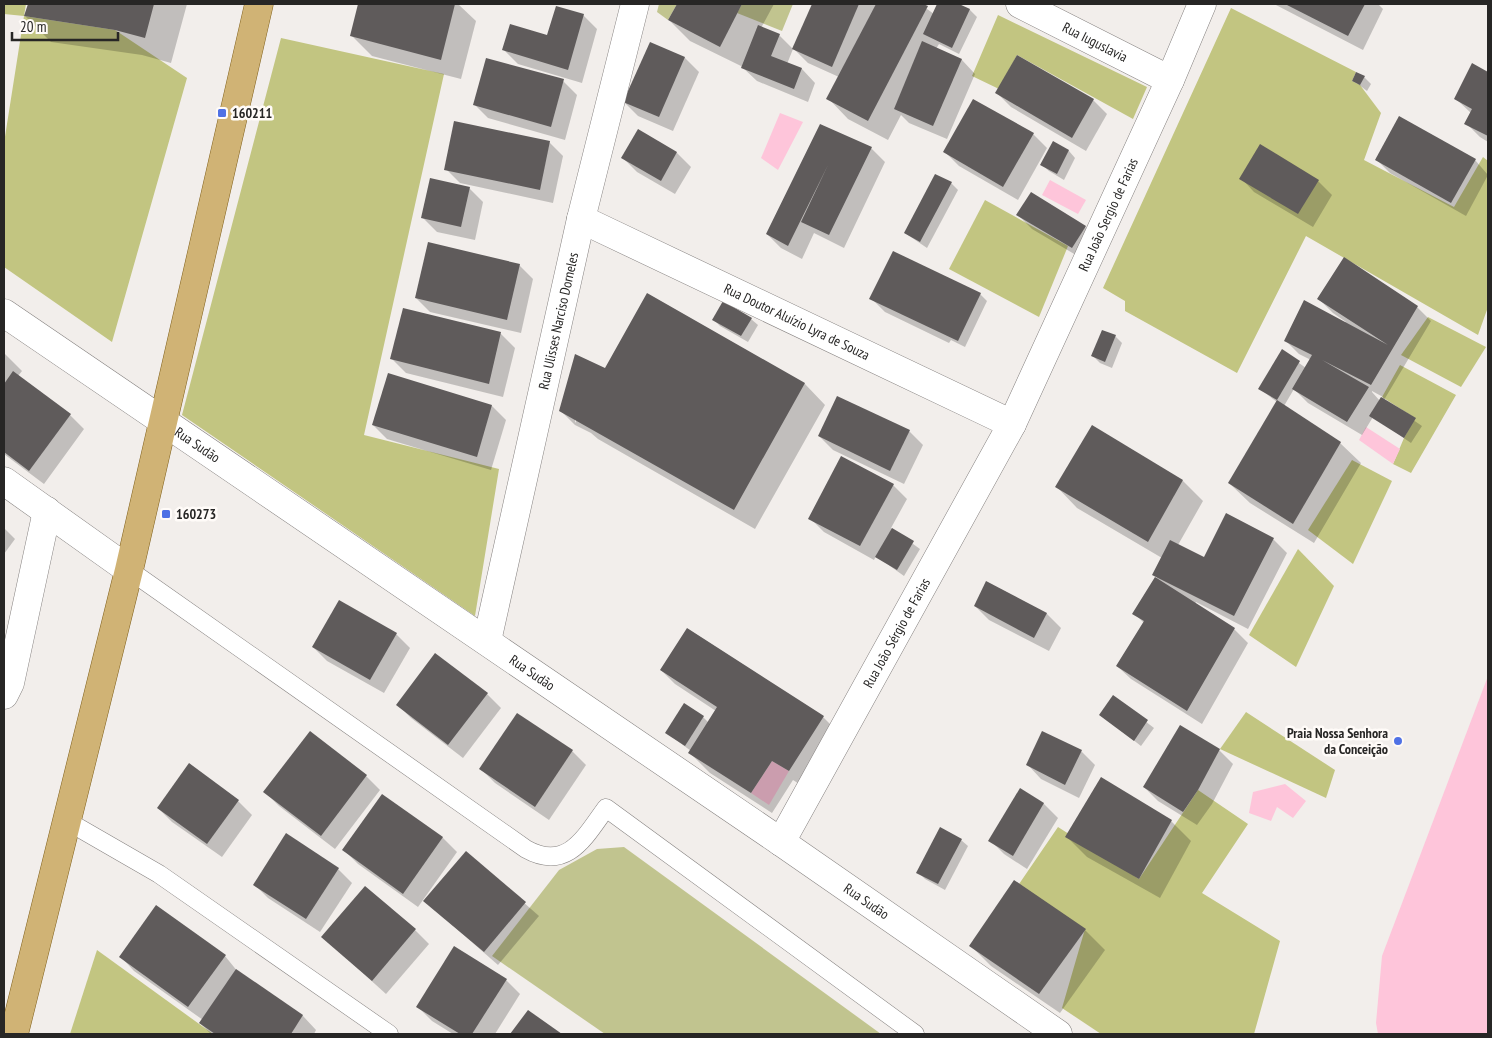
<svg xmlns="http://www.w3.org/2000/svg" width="1492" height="1038" font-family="'PT Sans Narrow',sans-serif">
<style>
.green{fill:#c1c48f}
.forest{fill:#c2c581}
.water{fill:#fec5da}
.shadow{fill:#0003;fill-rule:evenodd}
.building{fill:#5f5b5b}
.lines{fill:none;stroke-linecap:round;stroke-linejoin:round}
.lane-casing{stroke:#868280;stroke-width:19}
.street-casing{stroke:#868280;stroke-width:29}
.primary-casing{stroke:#80611d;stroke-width:29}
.lane{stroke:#fff;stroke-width:18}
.street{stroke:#fff;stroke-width:28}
.primary{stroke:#d0b375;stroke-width:28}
.poi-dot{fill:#4f71e5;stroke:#fffbf8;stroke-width:2}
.labels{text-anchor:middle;stroke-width:5;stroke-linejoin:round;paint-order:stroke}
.street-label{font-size:14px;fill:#272625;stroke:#fffbf8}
.poi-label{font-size:14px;font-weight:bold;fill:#272625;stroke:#fffbf8;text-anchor:start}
</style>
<rect width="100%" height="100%" fill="#f2eeeb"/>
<g class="green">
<polygon points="659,4 677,4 668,20 657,12"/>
<polygon points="742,4 793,4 782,31 737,13"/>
<polygon points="624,847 881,1034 605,1034 492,956 559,870 597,849"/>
</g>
<g class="forest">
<polygon points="4,4 26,4 24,16 115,30 187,78 112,342 4,267 4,143 24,16 4,14"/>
<polygon points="1231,8 1356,72 1352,81 1360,85 1381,113 1364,160 1454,207 1483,157 1488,161 1488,307 1478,335 1306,236 1237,373 1125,311 1125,301 1103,288"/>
<polygon points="998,15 1147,87 1133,119 1017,55 999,89 972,76"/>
<polygon points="281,38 444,74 364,435 499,469 475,616 182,415"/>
<polygon points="985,200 1068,246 1039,317 949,269"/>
<polygon points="1428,317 1486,347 1461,387 1401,355"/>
<polygon points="1400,365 1456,395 1411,473 1393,464 1404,438 1415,418 1382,397"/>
<polygon points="1352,460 1392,481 1353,564 1308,530"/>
<polygon points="1298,549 1334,586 1296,667 1249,635"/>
<polygon points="1246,712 1335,770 1326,798 1220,749"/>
<polygon points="1198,790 1248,824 1202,893 1280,941 1254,1034 1101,1034 1062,1008 1085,929 1017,887 1058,827 1139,879"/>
<polygon points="97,950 213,1034 70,1034"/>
</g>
<g class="water">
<polygon points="780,113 803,122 778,170 761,158"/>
<polygon points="1050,180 1086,200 1078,214 1042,195"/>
<polygon points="1366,427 1400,449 1393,464 1359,440"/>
<polygon points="1488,676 1488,1034 1378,1034 1376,1023 1382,956"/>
<polygon points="772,761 789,771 769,805 751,793"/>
<polygon points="1285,784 1306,801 1293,818 1277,807 1271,821 1249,813 1253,792"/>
</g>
<g class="shadow">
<polygon points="29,4 187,4 171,63 142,55 51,42 25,16"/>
<polygon points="360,4 458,4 476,21 461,79 372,56 352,36"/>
<polygon points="679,4 774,4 761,28 779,35 793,49 787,64 802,69 815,83 808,102 757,81 741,66 690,41 669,20"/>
<polygon points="814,4 920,4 934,14 938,4 956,4 970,10 977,17 959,54 939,44 936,49 962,60 975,74 947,139 909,123 901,115 888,140 848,119 828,98 839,77 808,63 794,49"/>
<polygon points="1274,4 1378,4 1383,9 1363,50"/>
<polygon points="583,15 597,29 582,83 518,64 504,50 548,36"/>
<polygon points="651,44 685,58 699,72 673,131 638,116 624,102"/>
<polygon points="1018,57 1093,100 1107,114 1086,151 1011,107 997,93"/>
<polygon points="1472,65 1488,74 1488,142 1480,137 1466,123 1471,113 1455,98"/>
<polygon points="1364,77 1371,84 1367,91 1354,81"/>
<polygon points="563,81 577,95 565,140 488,118 474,104"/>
<polygon points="821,125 871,148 885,162 844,248 814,233 802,259 781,248 767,234"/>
<polygon points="638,131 677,153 691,167 675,194 637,172 623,158"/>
<polygon points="1033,134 1047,148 1018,200 959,166 945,152"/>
<polygon points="549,142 563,156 553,203 460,183 446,169"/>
<polygon points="1053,143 1069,151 1075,158 1064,180 1049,171 1042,165"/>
<polygon points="1376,159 1475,160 1488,175 1466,216 1390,173"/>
<polygon points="1241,178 1318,181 1332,195 1313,227 1254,192"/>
<polygon points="951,183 958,190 927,248 905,233"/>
<polygon points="469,188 483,202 475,240 437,232 423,218"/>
<polygon points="1018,215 1085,227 1099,241 1086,261 1032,229"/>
<polygon points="519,265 533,279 521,333 430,312 416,298"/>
<polygon points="648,294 805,384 825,405 755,529 598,439 591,433 575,425 561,411 575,418 575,423"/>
<polygon points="980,294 987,301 965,347 951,340 949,343 885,312 871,298"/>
<path d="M1319,299l98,8 14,14 -47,79 38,26 -11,17 -38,-26 -11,18 -54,-32 -14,-14 -10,17 56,37 21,20 -47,80 -64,-40 -21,-20 48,-81 -17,-13 22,-38 24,17 5,-8 -12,-6 -14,-14 61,-18 -13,-9zM1372,391l11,6 -3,4 -8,-9z"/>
<polygon points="404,309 501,334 515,348 503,397 406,373 392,359"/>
<polygon points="713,319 751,319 758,325 748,342 720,326"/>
<polygon points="1102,332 1115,336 1122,343 1112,368 1100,363 1093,356"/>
<polygon points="4,353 22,371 18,376 70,415 84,429 44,484 4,454"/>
<polygon points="492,406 506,420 491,470 387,439 373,425"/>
<polygon points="909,431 923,445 904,484 833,450 819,436"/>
<polygon points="1183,481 1203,501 1178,545 1204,559 1273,539 1287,553 1248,629 1196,602 1195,604 1234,629 1248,643 1202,724 1131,679 1117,666 1144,623 1134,613 1157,577 1162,558 1077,508 1057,487"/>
<polygon points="893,485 907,499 891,528 920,549 904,576 876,556 874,560 824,532 810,518"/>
<polygon points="4,528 15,539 4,554"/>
<polygon points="987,582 1047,614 1061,628 1049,651 989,620 975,606"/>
<polygon points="688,629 823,717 844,738 810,791 793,780 772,813 710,773 690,753 691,751 667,733 703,717 709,723 716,711 675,684 661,670"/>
<polygon points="396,634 410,648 384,693 327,661 313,647"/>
<polygon points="487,694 501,708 463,758 411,718 397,704"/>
<polygon points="1114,697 1154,728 1141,746 1101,715"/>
<polygon points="1219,750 1233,764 1212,804 1197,825 1158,801 1144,787"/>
<polygon points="572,751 586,765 549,820 495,783 481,769"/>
<polygon points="1081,751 1095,765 1079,798 1041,779 1028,765"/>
<polygon points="189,765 238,801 252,815 222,857 172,822 158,808"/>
<polygon points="366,776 380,790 335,849 279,806 265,792"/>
<polygon points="1020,790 1044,804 1058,818 1027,869 1004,854 990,840"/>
<polygon points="383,796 443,838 457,852 418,907 358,864 344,850"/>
<polygon points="1171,821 1191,841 1160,898 1087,857 1067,837"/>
<polygon points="961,840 968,846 945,890 925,879 918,872"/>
<polygon points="466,852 539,916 498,965 425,901"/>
<polygon points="338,869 352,883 320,932 268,898 254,884"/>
<polygon points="415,930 429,944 386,994 323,937"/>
<polygon points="1085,930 1105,950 1060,1013 991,966 970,945"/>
<polygon points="225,956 238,972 303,1016 316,1030 314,1034 211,1034 200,1023 203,1020 134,971 121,957"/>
<polygon points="506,980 520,994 495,1034 453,1034 432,1021 418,1007"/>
</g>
<g class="building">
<polygon points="28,4 154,4 145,38 115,30 24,16"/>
<polygon points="358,4 455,4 441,60 350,36"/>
<polygon points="677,4 742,4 720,47 668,20"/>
<polygon points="812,4 859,4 832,67 792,49"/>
<polygon points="876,4 923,4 928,6 868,121 826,99"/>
<polygon points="937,4 959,4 970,9 952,48 923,34"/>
<polygon points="1285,4 1365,4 1348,36"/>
<polygon points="556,6 584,14 568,70 502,50 510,24 547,35"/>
<polygon points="758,25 780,34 771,56 802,68 794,89 741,68"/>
<polygon points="922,41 962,59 933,126 894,109"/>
<polygon points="650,42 685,57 659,117 623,102"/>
<polygon points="1017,55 1094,99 1072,138 995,93"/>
<polygon points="486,58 564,79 551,127 473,105"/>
<polygon points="1472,63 1488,72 1488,136 1464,124 1472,109 1454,99"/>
<polygon points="1356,72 1365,76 1360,85 1352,81"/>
<polygon points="973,99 1034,133 1003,187 943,152"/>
<polygon points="1399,116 1476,159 1451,203 1375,160"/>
<polygon points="454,121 550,141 540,190 444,170"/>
<polygon points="820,124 872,147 829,235 801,222 828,165 788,246 766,234"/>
<polygon points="638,129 677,152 661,181 621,158"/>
<polygon points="1053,141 1069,150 1057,174 1040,165"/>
<polygon points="1260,144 1319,180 1298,214 1239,179"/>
<polygon points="935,174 952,182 920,242 904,233"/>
<polygon points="430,178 470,187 461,227 421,218"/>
<polygon points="1031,192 1086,226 1072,248 1016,215"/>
<polygon points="428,242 520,264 507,320 415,298"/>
<polygon points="893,251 981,293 958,341 869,299"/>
<polygon points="1344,257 1418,306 1371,385 1322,360 1369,387 1347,422 1292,389 1312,355 1284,341 1304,300 1388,345 1317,299"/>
<polygon points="647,293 805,383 734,510 559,411 575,354 605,368"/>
<polygon points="723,301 752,318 741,336 712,320"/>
<polygon points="403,308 501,332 489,384 390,359"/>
<polygon points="1102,330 1116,335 1105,362 1091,356"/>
<polygon points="1282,349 1300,361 1277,400 1258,389"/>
<polygon points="13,371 71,414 29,471 4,452 4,384"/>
<polygon points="388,373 492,405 477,457 372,425"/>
<polygon points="837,396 910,430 890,471 818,436"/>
<polygon points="1381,397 1416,418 1404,438 1369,416"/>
<polygon points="1277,400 1341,442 1293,524 1228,483"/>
<polygon points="1092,425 1183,480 1148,542 1055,487"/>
<polygon points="841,456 894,484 860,546 808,519"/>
<polygon points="1226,513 1274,538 1234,616 1152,575 1170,540 1204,557"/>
<polygon points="892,528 914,541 897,570 875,557"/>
<polygon points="1155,577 1235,628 1187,711 1116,666 1144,621 1132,614"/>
<polygon points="986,581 1047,613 1034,638 974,606"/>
<polygon points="339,600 397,633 370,680 312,647"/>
<polygon points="687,628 824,716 789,771 772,761 751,793 688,753 717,707 660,670"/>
<polygon points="435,653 488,693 448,745 396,705"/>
<polygon points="1113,695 1148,720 1134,741 1099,715"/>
<polygon points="684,703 704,716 685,746 665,733"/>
<polygon points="517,713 573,750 535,807 479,769"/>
<polygon points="1180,725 1220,749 1198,790 1183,812 1143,787"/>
<polygon points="310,731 367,775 321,836 263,792"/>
<polygon points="1042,731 1082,750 1065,785 1026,765"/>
<polygon points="189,763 239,800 207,844 157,808"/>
<polygon points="1101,777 1172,820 1139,879 1065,837"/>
<polygon points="1020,788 1044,803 1013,856 988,841"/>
<polygon points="382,794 443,837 403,894 342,850"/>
<polygon points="940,827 962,839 938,884 916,873"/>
<polygon points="286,833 339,868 306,919 253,885"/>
<polygon points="466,851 526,902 484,952 423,901"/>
<polygon points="1014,880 1086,929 1039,994 969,946"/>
<polygon points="365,886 416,929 372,981 321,937"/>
<polygon points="156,905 226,955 188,1007 119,957"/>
<polygon points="454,946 507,979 472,1034 460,1034 416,1007"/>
<polygon points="236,969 303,1015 291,1034 215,1034 199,1023"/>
<polygon points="528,1010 562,1034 510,1034"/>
</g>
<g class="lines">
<defs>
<g id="lane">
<path d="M129,570l397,279c41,23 59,-12 80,-41l309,226"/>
<polyline points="67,821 159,874 389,1034"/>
</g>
<g id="street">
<path id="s1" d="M1020,4l150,76"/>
<path id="s2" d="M581,219l431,205"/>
<path id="s3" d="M4,313l777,529 277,192"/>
<polyline points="4,481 129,570"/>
<path id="s4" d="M487,641l94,-422 54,-215"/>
<polyline points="4,695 10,683 47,511"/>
<path id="s5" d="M781,842l231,-418 158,-344 32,-76"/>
</g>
<polyline id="primary" points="14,1034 129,570 259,4"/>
</defs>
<use href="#lane" class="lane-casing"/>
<use href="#street" class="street-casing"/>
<use href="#primary" class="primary-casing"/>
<use href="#lane" class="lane"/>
<use href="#street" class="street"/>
<use href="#primary" class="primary"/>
</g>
<g class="poi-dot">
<rect x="217" y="108" width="10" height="10" rx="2.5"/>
<rect x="161" y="509" width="10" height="10" rx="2.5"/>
<circle cx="1398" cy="741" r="5"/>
</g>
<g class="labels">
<g class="street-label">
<text dy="5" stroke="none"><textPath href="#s1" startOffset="84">Rua Iuguslavia</textPath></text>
<text dy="5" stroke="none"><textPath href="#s5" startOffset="708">Rua João Sergio de Farias</textPath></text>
<text dy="5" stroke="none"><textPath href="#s4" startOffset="328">Rua Ulisses Narciso Dorneles</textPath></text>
<text dy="5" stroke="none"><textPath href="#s2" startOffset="239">Rua Doutor Aluízio Lyra de Souza</textPath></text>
<text dy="5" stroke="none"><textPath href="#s3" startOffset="234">Rua Sudão</textPath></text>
<text dy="5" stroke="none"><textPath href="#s5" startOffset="239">Rua João Sérgio de Farias</textPath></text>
<text dy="5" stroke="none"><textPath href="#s3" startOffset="639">Rua Sudão</textPath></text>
<text dy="5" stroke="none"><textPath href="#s3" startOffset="1044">Rua Sudão</textPath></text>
</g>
<g class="poi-label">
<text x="232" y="118">160211</text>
<text x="176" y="519">160273</text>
<text x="1388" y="738" text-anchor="end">Praia Nossa Senhora<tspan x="1388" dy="16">da Conceição</tspan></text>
</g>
</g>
<rect width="1492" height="1038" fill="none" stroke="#272625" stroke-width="10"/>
<path d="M12 32v8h106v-8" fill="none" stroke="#272625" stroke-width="2.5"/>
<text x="20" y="32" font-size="15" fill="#272625" stroke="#fffbf8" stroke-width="4" paint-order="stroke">20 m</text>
</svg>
